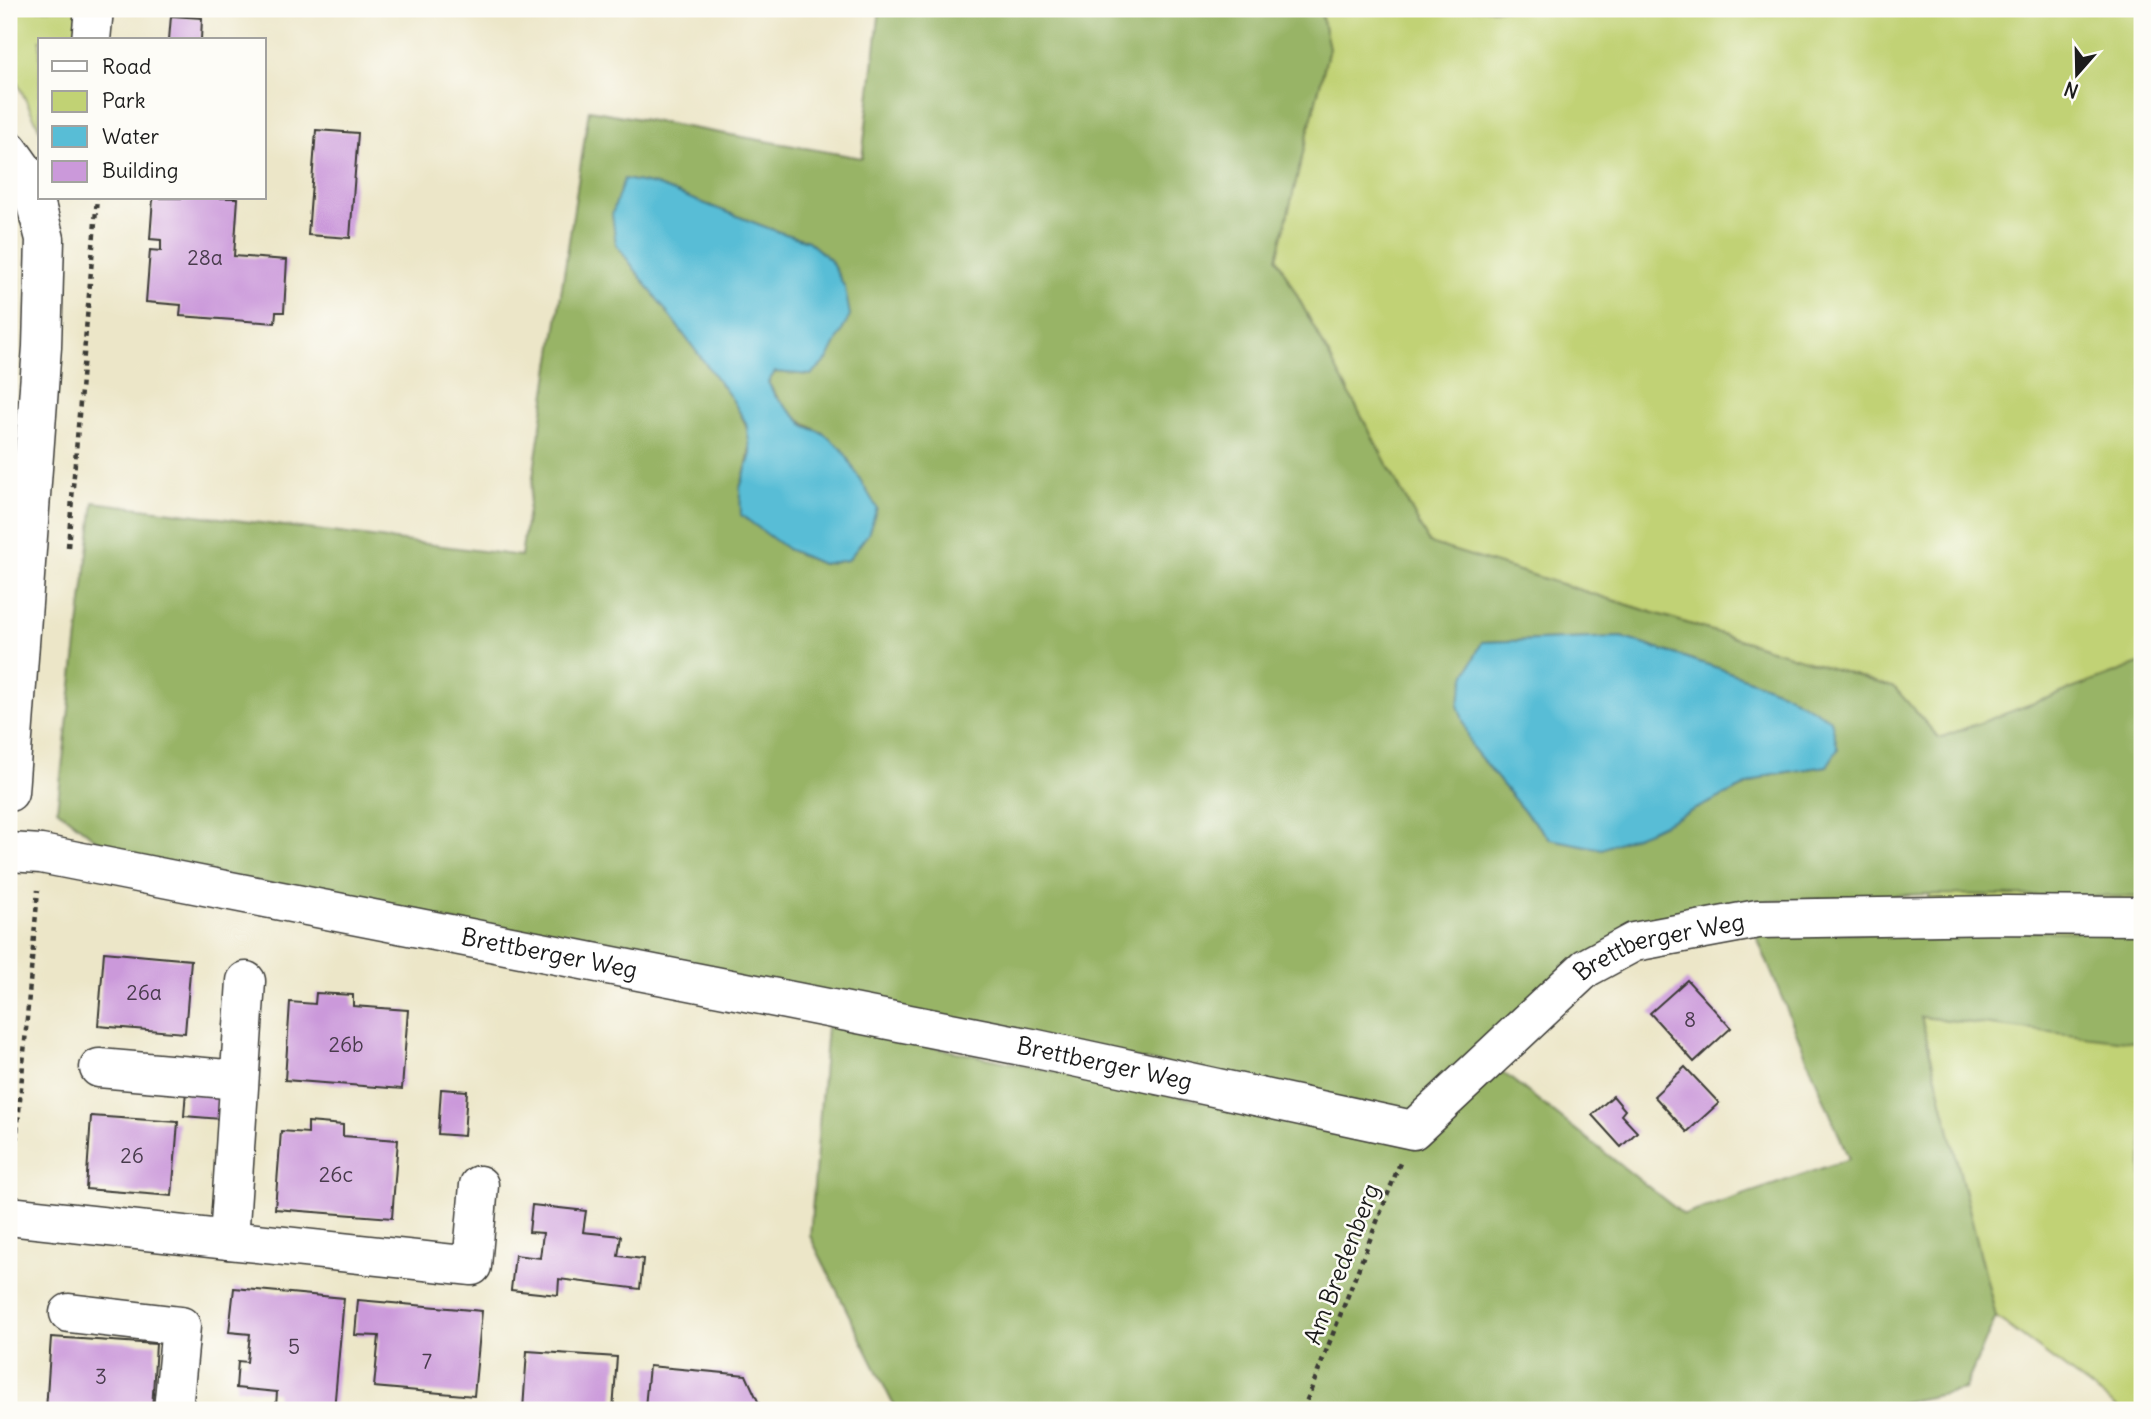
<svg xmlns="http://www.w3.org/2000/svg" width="2151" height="1419" font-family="Delius,sans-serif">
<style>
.green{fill:#c1d274;stroke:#6e7748;stroke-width:2}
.forest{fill:#98b466;stroke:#5a6841;stroke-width:2;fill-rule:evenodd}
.water{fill:#58bdd6;stroke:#3a6c79;stroke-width:2}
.building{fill:#cb99da}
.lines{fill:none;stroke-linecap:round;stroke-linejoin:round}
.minor-casing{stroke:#3b3a36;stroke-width:41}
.path{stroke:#3b3a36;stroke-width:4.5;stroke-dasharray:5 5;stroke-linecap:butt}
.minor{stroke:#fff;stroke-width:38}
.labels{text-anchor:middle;stroke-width:5;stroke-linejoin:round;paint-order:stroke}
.number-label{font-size:21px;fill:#483b4c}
.street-label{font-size:24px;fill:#1c1c1c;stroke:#fdfcf7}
</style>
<rect width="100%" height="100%" fill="#fdfcf7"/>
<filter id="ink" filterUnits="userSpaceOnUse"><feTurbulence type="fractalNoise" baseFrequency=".0143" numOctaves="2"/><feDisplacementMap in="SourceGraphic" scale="14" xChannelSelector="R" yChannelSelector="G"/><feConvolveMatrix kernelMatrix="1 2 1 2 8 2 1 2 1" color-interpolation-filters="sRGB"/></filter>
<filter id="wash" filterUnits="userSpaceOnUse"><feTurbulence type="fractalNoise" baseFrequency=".00686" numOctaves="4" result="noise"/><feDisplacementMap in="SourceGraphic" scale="28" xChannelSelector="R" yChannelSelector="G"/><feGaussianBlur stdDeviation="1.57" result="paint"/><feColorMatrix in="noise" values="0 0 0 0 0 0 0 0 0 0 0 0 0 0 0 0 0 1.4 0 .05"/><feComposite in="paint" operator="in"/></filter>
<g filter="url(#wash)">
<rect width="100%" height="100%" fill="#ece6c8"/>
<g class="green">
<polygon points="9,9 81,9 80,40 40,40 40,130 9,65"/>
<polygon points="1320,9 2142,9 2142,1410 2121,1410 1996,1317 1921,1016 1939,738 1895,688 1429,543 1277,258 1329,48"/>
</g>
<g class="forest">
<path d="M880,9h440l9,39 -52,210 152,285 466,145 44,50 203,-75v234l-213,-3 -172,8 -64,12 -285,199 -1295,-260 -56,-44 37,-307 427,54 68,-446 273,48zM624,179l32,6 120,46 32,10 22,19 15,28 -34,87 -36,-3 -7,10c12,23 31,41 55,51l25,127 -26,4 -35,-15 -47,-61c13,-42 15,-51 -8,-89l-116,-155zM1621,637l100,32 61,23 45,74 -59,9 -40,19 -178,45 -27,-29 -51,-63 10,-105z"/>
<polygon points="2142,931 2142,1043 1921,1017 1996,1317 1964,1390 1865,1410 896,1410 810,1236 827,1026 1422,1145 1501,1071 1684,1215 1849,1159 1755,933"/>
</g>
<g class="water">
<polygon points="624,179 656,185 776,231 808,241 830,260 845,288 850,315 828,359 811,375 775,372 768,382 775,396 805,426 823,433 842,449 877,508 868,534 848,560 822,564 787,549 741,515 740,488 751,454 746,423 732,399 616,244 612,214"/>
<polygon points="1621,637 1721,669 1782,692 1831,720 1838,749 1827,766 1768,775 1651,830 1602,849 1550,839 1523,810 1472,747 1458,705 1466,674 1482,642"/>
</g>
<g id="blocks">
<g class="building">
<polygon points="171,16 202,18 201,40 169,40"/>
<polygon points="316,130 358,133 350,238 308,235"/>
<polygon points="153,198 238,198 234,256 287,260 284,312 276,312 275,323 180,316 181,305 146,302 150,250 161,251 161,240 150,239"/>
<polygon points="104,952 191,960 185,1033 98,1026"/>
<polygon points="1687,980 1731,1028 1694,1062 1650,1013"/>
<polygon points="316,993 353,995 353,1006 408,1010 402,1089 285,1080 290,1002 315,1004"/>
<polygon points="1685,1067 1719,1103 1687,1132 1654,1096"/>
<polygon points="441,1089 467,1091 464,1136 438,1134"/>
<polygon points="186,1090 224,1093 221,1119 184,1116"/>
<polygon points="1613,1096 1625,1110 1621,1115 1637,1132 1621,1147 1592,1115"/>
<polygon points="91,1116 178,1122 172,1196 86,1189"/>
<polygon points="308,1122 343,1125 343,1136 398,1140 392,1218 275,1209 281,1131 308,1133"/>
<polygon points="532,1205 586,1211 583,1232 621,1236 618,1256 643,1259 640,1289 559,1279 558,1295 511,1290 515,1255 540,1258 543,1233 529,1232"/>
<polygon points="234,1288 344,1298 334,1410 276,1407 277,1392 236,1388 238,1361 247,1362 250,1334 229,1332"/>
<polygon points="358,1300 482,1311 474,1396 374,1387 379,1336 355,1335"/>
<polygon points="51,1337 156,1344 152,1410 46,1410"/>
<polygon points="527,1351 617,1357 613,1410 523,1410"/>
<polygon points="649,1366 746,1375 762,1410 624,1410 624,1406 645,1407"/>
</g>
</g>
</g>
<g filter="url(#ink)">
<use href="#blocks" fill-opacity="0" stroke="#3b3a36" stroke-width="2"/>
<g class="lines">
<defs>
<g id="minor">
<polyline points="91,40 94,9"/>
<polyline points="9,150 29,178 45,239 42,347 9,792"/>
<path id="s1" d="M9,852l32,2 991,194 381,82 173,-162 48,-26 124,-23 246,-4 138,1"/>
<polyline points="99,1068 239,1080"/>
<polyline points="9,1216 229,1240 246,981"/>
<polyline points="229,1240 472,1266 479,1185"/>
<polyline points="69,1313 181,1326 173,1410"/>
</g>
</defs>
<use href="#minor" class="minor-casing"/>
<g class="path">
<polyline points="68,547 97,198"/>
<polyline points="13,1181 38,890"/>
<polyline points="1303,1410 1400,1163"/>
</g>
<use href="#minor" class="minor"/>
</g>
</g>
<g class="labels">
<g class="number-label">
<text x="205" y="265">28a</text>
<text x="144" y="1000">26a</text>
<text x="1690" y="1027">8</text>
<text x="346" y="1052">26b</text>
<text x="132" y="1163">26</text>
<text x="336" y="1182">26c</text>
<text x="294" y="1354">5</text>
<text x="427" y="1369">7</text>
<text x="101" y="1384">3</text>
</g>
<g class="street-label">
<text dy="8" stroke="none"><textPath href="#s1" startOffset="1746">Brettberger Weg</textPath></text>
<text dy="8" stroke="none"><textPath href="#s1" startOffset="550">Brettberger Weg</textPath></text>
<text dy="8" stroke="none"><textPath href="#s1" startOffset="1116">Brettberger Weg</textPath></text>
<text transform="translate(1342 1264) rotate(-69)" y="8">Am Bredenberg</text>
</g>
</g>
<rect width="2151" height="1419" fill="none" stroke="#fdfcf7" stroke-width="35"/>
<rect x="38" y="38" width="228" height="161" fill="#fdfcf7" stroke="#a3a29f" stroke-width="2"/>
<rect x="52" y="61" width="35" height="10" fill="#ffffff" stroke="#a3a29f" stroke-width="2"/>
<text x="102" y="74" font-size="21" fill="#1c1c1c">Road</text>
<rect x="52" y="91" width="35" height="21" fill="#c1d274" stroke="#a3a29f" stroke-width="2"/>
<text x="102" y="108" font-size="21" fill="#1c1c1c">Park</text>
<rect x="52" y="126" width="35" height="21" fill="#58bdd6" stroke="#a3a29f" stroke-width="2"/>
<text x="102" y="144" font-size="21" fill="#1c1c1c">Water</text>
<rect x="52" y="161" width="35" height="21" fill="#cb99da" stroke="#a3a29f" stroke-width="2"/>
<text x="102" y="178" font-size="21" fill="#1c1c1c">Building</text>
<g transform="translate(2077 74) rotate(200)" stroke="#fdfcf7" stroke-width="5" paint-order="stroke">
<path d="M0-5L12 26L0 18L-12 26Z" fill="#1c1c1c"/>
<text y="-10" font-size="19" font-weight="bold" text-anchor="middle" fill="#1c1c1c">N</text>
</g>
</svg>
